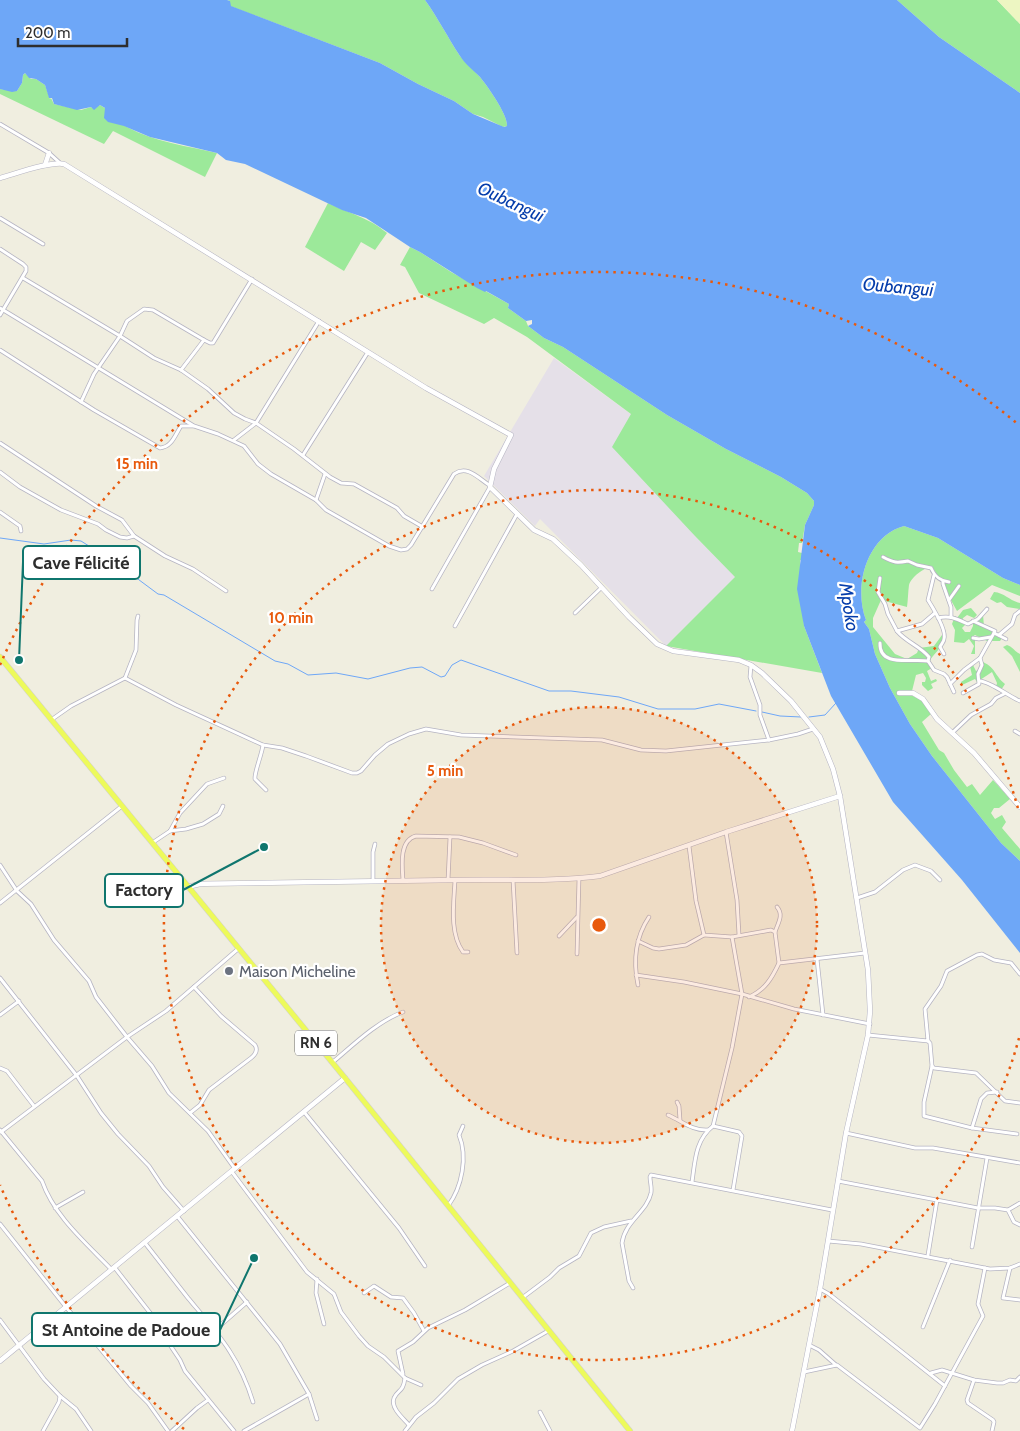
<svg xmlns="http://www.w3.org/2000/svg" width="1020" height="1431" font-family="Cabin,sans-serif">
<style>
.industrial{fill:#e5e0e8}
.green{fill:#9ce99a}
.sand{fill:#edf6c2}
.water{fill:#6ea7f7}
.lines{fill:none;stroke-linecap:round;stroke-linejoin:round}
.stream{stroke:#6ea7f7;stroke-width:1}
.street-casing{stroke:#b5b4c2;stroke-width:4.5}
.secondary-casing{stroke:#b5b4c2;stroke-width:5.5}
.primary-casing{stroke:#d1d1d1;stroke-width:6}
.street{stroke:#fff;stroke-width:3}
.secondary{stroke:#fff;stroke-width:4.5}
.primary{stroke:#edfa5b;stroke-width:5}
.ring{fill:none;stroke:#e8590c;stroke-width:2.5;stroke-dasharray:2.5 5}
.worship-dot{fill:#6b7280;stroke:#fff;stroke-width:2}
.labels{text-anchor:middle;stroke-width:4.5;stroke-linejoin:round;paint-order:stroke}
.shield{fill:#fff;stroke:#6d6d6d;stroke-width:1}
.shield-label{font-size:15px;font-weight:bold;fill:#2e2e2e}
.worship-label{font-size:16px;fill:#5b616d;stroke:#fff;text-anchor:start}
.water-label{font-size:18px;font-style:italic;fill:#053dab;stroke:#fff}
.centre{fill:#e8590c;stroke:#fff;stroke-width:2.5}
.ring-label{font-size:15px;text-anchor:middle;font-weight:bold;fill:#e8590c;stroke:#fff;stroke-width:4.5;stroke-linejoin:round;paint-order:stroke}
.leader{fill:none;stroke:#0f766e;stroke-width:2}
.callout-dot{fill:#0f766e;stroke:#fff;stroke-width:2}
.callout{fill:#fff;stroke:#0f766e;stroke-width:2}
.callout-label{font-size:18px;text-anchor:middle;font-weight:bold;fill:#2e2e2e}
</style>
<rect width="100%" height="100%" fill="#f0eee0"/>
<polygon class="industrial" points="554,358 631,414 695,536 736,577 666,646 540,519 535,526 484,476"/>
<g class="green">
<path d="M227,0h198c13,18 23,38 35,56 6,8 13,13 19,20 8,9 29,39 28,50l-4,1 -20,-10 -10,-3 -19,-13 -36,-17 -38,-21 -150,-57v-5z"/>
<polygon points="897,0 997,0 1020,24 1020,93 939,37"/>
<path d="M25,73l6,6h5l9,6 5,14 1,-1 3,6 27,6 10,-3 3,2 6,-4c10,5 17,17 27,22 28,15 60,19 90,26l-12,24 -92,-46 -9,13 -104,-50v-5l17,2 5,-8 1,-8z"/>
<path d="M328,203c22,11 40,14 59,30l-12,17 -14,-8 -17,29 -39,-24z"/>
<polygon points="410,247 420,252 451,272 509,304 508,308 526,321 528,326 544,338 563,347 667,415 726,449 781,477 807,493 814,501 814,505 805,525 802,543 799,543 798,552 802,553 802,561 800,560 804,626 822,673 666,646 735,577 695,536 612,447 631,414 527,337 494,318 484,324 419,293 405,267 400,265"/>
<path d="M904,526l34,12 65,40 17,7v11l-28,-11 -35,26 -25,-45c-8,2 -21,11 -23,19 -1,7 -1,15 -2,22l-26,-7 -8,18v9l22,27 12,5 10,-6 2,-5 15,-2 8,-11c2,20 -18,20 -10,33l-5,3 4,10 5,-2 1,2 -6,3 2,4 -5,3 -6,-6v-3h3l1,-4 -3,-5 -7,2 -5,20 10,5 10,14 -9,8 17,28 5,3 10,17 13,17 5,-3 8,11 13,-15 17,19 -11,9h-5l-3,5 4,6 7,-4 4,7 -4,6 18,21v12l-19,-18 -69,-87 -22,-32 -20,-36 -15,-34 -6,-25 -5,-7 2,-2c-13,-34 1,-84 38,-94z"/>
<path d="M994,592c11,1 16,9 26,11v6l-13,-2 -6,-5 -4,1 -7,-4z"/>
<polygon points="971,608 977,615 974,618 967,615 963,618 962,621 966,624 962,628 965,632 970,632 973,626 973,622 978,621 983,614 984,627 994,631 1002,638 1000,641 987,641 975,635 972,637 975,640 975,654 971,654 974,646 969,639 964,643 954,642 955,630 952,624 955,616 957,618 963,610"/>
<path d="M1007,645c6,2 7,6 13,9v18l-8,-16 -9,-9z"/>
<path d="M983,662c13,6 11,13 22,22l-4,6 -5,-3 1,-4 -5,-11 -15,10 -2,-3 -13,6 -1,-3 11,-7 -2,-8 3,-2 3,6 7,-3z"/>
</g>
<polygon class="sand" points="997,0 1020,0 1020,24"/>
<path class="water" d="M0,0h227l3,1 1,5 149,57 38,21 36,17 19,13 31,13 3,-1c1,-11 -20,-41 -28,-50 -7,-7 -13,-11 -19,-20 -12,-18 -22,-38 -35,-56h472l42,37 81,56v492l-17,-7 -65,-40 -34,-12c-37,10 -51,60 -38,94l-2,2 5,7 6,25 15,34 20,36 22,32 69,87 19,18v92l-58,-73 -69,-78 -62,-106 -27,-70 -7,-37 8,-64 9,-20v-4l-7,-8 -26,-16 -55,-28 -59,-34 -104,-68 -19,-9 -16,-12 4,-2v-4l-6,1 -18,-13 1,-4 -23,-13 -1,1 -8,-4 -57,-36 -10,-5 -44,-29 -24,-8 -97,-46 -19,-4 -9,-7 -67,-16 -26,-11 -16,-4 -4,-4 1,-10 -5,-3 -6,5 -3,-3 -14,3 -23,-6 -2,-6h-3l-4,-13 -9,-6 -7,-1 -4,-5 -2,2 -1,8 -5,8 -5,1 -12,-3z"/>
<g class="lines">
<g class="stream">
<polyline points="0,538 44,544 71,540 81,541 119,565 158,594 164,595 275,661 288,664 308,675 336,673 368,679 410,668 422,667 441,677 445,676 452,665 461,660 549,691 571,691 619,697 658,709 695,709 719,704 756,711"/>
<polyline points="762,712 780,716 801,717"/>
<polyline points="809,717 825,715 836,703"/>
</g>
<defs>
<g id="street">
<polyline points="0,124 49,153 60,163"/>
<polyline points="0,218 43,244"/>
<polyline points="0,249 23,264 26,267 26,271 0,315"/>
<polyline points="23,278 120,336 154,358 181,370 208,389 234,413 245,419 256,423 294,449 330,477 341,483 354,484 397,508 404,516 423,527"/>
<path d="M0,308l194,118 24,8 26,12 14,18 13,10 45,26 10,10 63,36 12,4 6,-1 4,-4 43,-71c13,-9 23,3 35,11"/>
<path d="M0,350l94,60 66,38c12,-1 15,-13 21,-22h12"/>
<polyline points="181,370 204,340"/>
<polyline points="81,402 94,374 120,336 127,321 144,309 153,310 204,340 210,343 213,343 252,279"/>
<polyline points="234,440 256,423 319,321"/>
<polyline points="0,443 96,506 122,520 134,536 165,556 193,569 226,591"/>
<polyline points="303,455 368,352"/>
<polyline points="0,472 20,487 61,510 98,524 106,530 120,537 127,538 134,536"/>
<polyline points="316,500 325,474"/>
<polyline points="0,512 20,526 21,531"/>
<path d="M883,557c11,6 14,6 25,4l9,4 14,3c4,9 9,13 18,14"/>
<path d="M934,575l-6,25c5,8 19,30 16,39 0,3 -3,5 -4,8l4,7"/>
<polyline points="880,578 878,592 885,604 888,614 897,631 922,624 935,613"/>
<polyline points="943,581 943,584 951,607 951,617"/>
<polyline points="432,589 490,487"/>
<polyline points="949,600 959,586"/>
<polyline points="575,613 601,588"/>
<path d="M938,618c12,-3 19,1 30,6l10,-5 9,-10"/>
<polyline points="455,626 517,514"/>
<path d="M897,631c9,11 23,15 32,26l-1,4 6,9 10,4 3,3 7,15"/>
<polyline points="994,633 1006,639"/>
<polyline points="999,635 1012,624 1015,615 1020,611"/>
<polyline points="973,638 979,639 991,637"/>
<path d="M880,643c-1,25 32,15 48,18"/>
<polyline points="751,665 750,677 760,705 760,715 769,740"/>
<polyline points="125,678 136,650 137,620 138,616"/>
<path d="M980,681c11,1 28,15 40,20"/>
<polyline points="950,684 964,670 980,658 994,633 995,631 973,621"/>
<polyline points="963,693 979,684 978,674 982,665 980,658"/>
<polyline points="51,720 71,706 125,678 176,705 263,745 282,748 306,756 352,773 357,773 361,771 375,755 388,744 409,734 426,729 461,735 602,740 641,750 666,751 769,740 798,734 813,729"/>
<polyline points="1015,731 1020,734"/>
<polyline points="952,733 971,715 991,704 996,698 1004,694"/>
<path d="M263,745c-1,9 -9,28 -8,34l11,11"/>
<polyline points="170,831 186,829 203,824 219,814 223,806"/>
<polyline points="726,832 737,900 739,935"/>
<polyline points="152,843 170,831 180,813 207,784 224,778"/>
<polyline points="689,846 696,901 704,935 732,937 771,930 775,932 779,963 865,953"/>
<polyline points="0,865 17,891 31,904 54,940 89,981 96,997 127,1037 152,1066 169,1093 208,1131 235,1169"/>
<polyline points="373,880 373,852 375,844"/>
<path d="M403,880c-1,-14 -4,-40 13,-44l43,1 24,6 33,12"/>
<polyline points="448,880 450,837"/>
<path d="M455,880c-1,22 -6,53 8,72h5"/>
<polyline points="513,880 517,953"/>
<polyline points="857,898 875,892 903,870 915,865 931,871 940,880"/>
<polyline points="0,903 122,806"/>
<path d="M775,932c3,-9 9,-17 2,-25"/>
<polyline points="559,936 577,917"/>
<polyline points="732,937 742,994 732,1048 713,1126 739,1132 742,1136 733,1190"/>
<polyline points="638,941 653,948 659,949 686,945 704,935"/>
<polyline points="577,954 579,878"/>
<polyline points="817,959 823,1015"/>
<polyline points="636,975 684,982 742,994 794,1009 870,1024"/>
<polyline points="0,978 77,1076 101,1113 118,1134 149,1166 163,1187 184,1211"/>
<path d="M638,985c-5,-24 -3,-47 11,-68"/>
<path d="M749,997c16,-7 23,-19 30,-34"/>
<polyline points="0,1015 19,1001"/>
<polyline points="868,1035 928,1041 925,1009 941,986 947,971 977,955 982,954 994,960 1011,963 1020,974"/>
<polyline points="928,1041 930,1043 932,1066 934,1068 976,1073 1005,1101 1020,1103"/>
<path d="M333,1062c20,-17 45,-41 70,-50"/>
<polyline points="932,1066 924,1102 924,1116 972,1128 1017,1134"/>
<polyline points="0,1068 7,1071 34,1106"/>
<polyline points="677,1102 679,1106 680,1120"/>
<polyline points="304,1112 399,1228 425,1266"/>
<path d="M190,1113l10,-8 9,-15 42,-32c5,-4 7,-8 4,-13l-34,-29 -27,-29"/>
<path d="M668,1115c14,6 24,16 40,15"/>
<polyline points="972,1128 981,1099 987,1093 997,1092"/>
<path d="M0,1130l42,51c12,35 44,62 69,88"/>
<polyline points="1,1132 127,1037 166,1011 238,949"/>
<polyline points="846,1133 915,1148 933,1148 1020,1163"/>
<polyline points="232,1172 307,1272 334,1294 341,1312 359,1336 368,1346 384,1357 405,1378 421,1385"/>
<polyline points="838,1181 978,1208 995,1208 1008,1210 1020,1203"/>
<path d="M692,1182c3,-20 3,-42 21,-56"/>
<path d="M448,1206c14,-19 20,-49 11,-71l4,-9"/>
<polyline points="55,1208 83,1192"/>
<polyline points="1008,1210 1014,1222 1020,1225"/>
<polyline points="177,1216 280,1344 309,1394 317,1419"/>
<polyline points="0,1224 66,1307 131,1386 148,1403 168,1431"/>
<polyline points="828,1241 861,1244 990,1269 1010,1268 1020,1264"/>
<path d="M145,1243c14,18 29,37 43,55 30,36 51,58 65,104"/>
<polyline points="972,1247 987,1158"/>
<polyline points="928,1255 937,1200"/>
<polyline points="115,1268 158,1323 164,1336 180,1360 185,1371 234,1431"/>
<polyline points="1010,1268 1003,1298 1020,1300"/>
<polyline points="317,1279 316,1293 324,1324"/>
<path d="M633,1288l-4,-7 -7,-38c3,-22 25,-31 29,-50 1,-6 -1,-11 -1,-16l1,-2 181,35"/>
<polyline points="820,1289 829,1294 945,1386"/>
<polyline points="364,1293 374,1286 391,1297 403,1298 414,1313 424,1331"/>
<polyline points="522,1298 550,1277 559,1268 579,1256 591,1233 604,1227 631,1221"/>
<polyline points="0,1320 44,1379 60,1396 76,1409 91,1431"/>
<polyline points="923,1327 950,1260"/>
<polyline points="215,1330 247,1302"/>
<polyline points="809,1345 819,1350 836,1365"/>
<polyline points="804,1372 837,1365 920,1428 935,1404 983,1316 978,1304 985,1268"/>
<polyline points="931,1373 942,1370 974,1380 997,1383 1003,1383 1010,1380 1016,1381 1020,1377"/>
<polyline points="403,1374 398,1351 413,1342 428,1328 465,1310 510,1283"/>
<path d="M405,1378c-2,15 -7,11 -11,20 -4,10 10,21 15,27"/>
<polyline points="974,1380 967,1400 968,1403 993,1420 994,1422 992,1431"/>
<polyline points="540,1412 550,1431"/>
<polyline points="43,1431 59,1402 60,1396"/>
<polyline points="172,1431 197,1408 208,1400"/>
<polyline points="244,1431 309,1394"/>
<polyline points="405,1431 416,1417 434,1403 458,1379 482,1365 513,1351 548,1331"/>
</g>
<g id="secondary">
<polyline points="45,165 49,153"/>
<path d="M0,178c15,-4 50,-17 64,-14l362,224 85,47 -17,34 -4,18 44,43 19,9 28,26 48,52 28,27 16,7 66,9 12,5 11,8 29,28 29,36 13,32 7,27 28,174 2,41 -2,24 -22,98 -26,156 -28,142"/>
<polyline points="899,693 913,693 923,699 937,719 974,753 1020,807"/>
<path d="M187,887l13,-3c85,-2 170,-3 256,-4 48,-1 97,2 144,-4l126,-44 114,-36"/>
<polyline points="0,1361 345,1078"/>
</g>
<polyline id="primary" points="0,657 345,1078 630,1431"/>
</defs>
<use href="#street" class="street-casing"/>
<use href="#secondary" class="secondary-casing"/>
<use href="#primary" class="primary-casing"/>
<use href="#street" class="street"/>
<use href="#secondary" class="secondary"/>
<use href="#primary" class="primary"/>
</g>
<circle cx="599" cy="925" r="218" fill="#e8590c" fill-opacity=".12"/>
<g class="ring">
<circle cx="599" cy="925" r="218"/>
<path d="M1019 1038A435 435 0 1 1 1019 812"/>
<path d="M184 1429A653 653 0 0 1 0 1185M0 665A653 653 0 0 1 1019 425"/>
</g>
<circle class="worship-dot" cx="229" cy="971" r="5"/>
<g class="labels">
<rect class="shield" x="295" y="1030.5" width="42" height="25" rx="4"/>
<g class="shield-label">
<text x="316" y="1048">RN 6</text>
</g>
<g class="worship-label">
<text x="239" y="977">Maison Micheline</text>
</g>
<g class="water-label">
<text transform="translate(511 202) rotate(25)" y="6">Oubangui</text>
<text transform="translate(898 287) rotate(5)" y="6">Oubangui</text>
<text transform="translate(849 607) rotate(81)" y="6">Mpoko</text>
</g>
</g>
<circle cx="599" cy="925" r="8" class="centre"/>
<g class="ring-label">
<text x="137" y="469">15 min</text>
<text x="291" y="623">10 min</text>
<text x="445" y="776">5 min</text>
</g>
<path class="leader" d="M19 660L23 562M264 847L183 890M254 1258L220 1330"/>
<g class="callout-dot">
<circle cx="19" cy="660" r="5"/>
<circle cx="264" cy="847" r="5"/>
<circle cx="254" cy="1258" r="5"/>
</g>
<g class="callout">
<rect x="23" y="546" width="117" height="33" rx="5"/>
<rect x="105" y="874" width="78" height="33" rx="5"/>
<rect x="32" y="1313" width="188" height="33" rx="5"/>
</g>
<g class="callout-label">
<text x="81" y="569">Cave Félicité</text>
<text x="144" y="896">Factory</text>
<text x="126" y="1336">St Antoine de Padoue</text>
</g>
<path d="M18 38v8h109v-8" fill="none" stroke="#2e2e2e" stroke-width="2.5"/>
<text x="25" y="38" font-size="15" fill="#2e2e2e" stroke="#ffffff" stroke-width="4" paint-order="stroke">200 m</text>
</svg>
